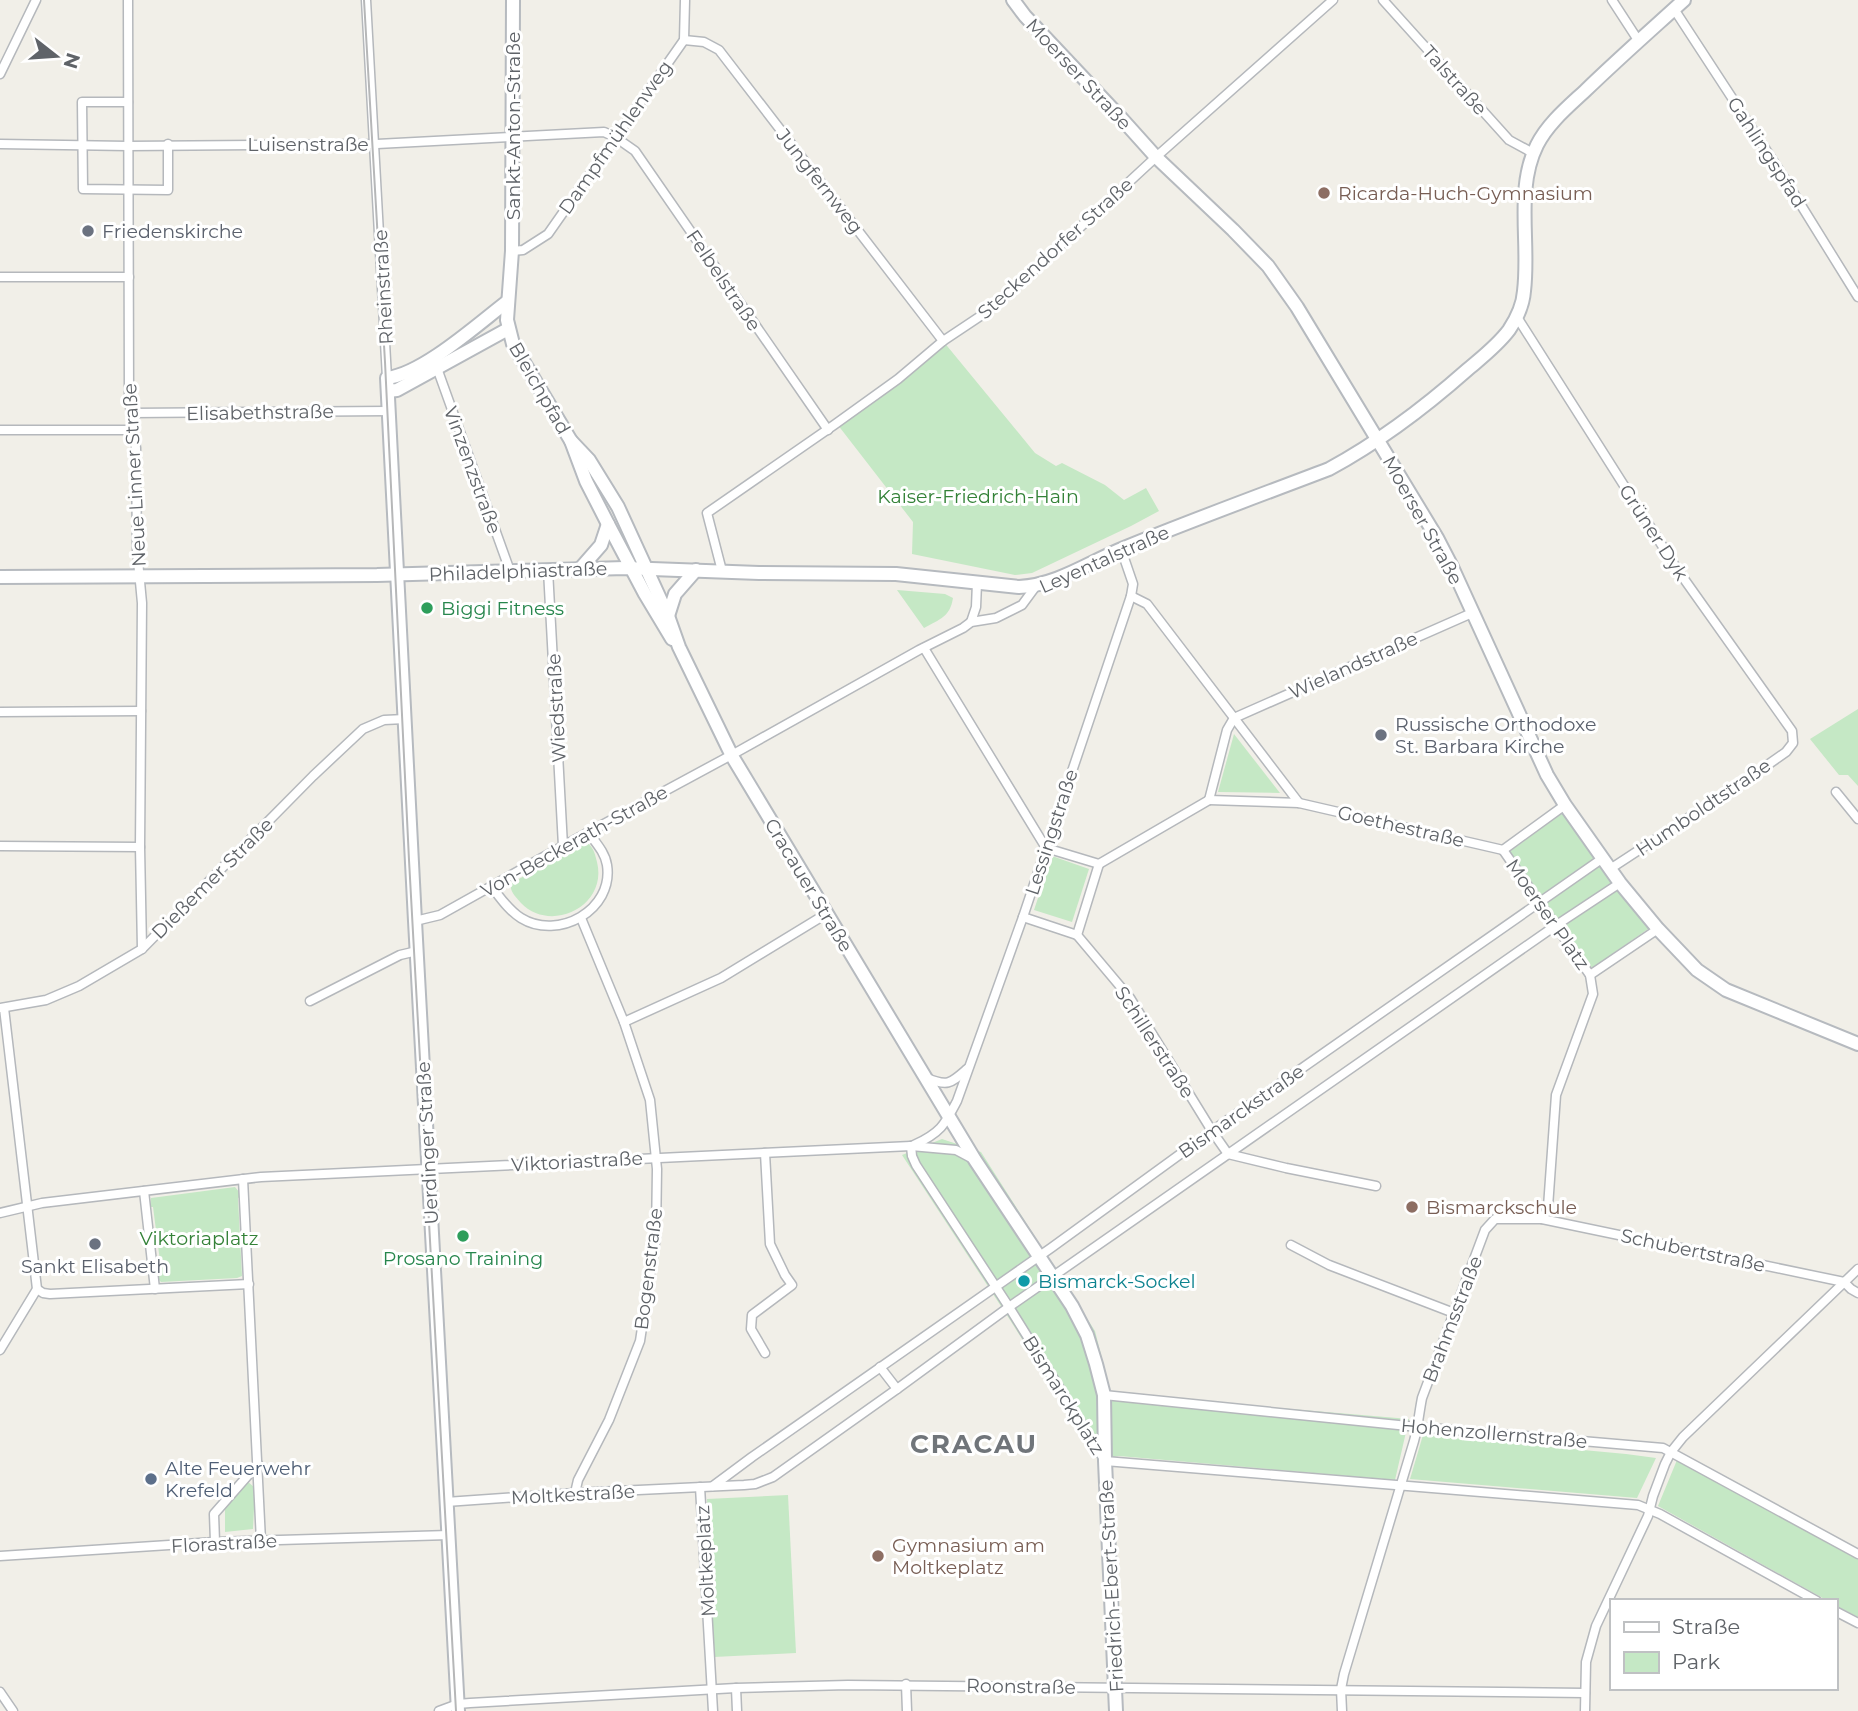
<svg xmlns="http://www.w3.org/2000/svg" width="1858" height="1711" font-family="Montserrat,sans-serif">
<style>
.green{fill:#c5e8c5}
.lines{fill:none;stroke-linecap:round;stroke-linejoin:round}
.street-casing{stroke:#b5b8bc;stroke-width:11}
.secondary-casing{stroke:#b6babf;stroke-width:16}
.street{stroke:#fff;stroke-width:8}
.secondary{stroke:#fff;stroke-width:12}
.tram{stroke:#b6b7b8;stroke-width:2}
.education-dot{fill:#8d6e63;stroke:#fff;stroke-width:2.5}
.worship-dot{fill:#6b7280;stroke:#fff;stroke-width:2.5}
.leisure-dot{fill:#2e9e5b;stroke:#fff;stroke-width:2.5}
.culture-dot{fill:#0f9aa8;stroke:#fff;stroke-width:2.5}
.service-dot{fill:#5c6f8a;stroke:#fff;stroke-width:2.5}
.labels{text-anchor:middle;stroke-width:6;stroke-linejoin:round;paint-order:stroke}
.street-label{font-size:19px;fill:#5f6368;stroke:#fff}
.education-label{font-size:19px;fill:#785e54;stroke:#fff;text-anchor:start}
.worship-label{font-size:19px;fill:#5b616d;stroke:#fff;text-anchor:start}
.park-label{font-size:19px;fill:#348238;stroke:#fff}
.leisure-label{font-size:19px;fill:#27864d;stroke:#fff;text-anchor:start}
.culture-label{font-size:19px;fill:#0d838f;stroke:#fff;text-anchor:start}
.service-label{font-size:19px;fill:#4e5e75;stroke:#fff;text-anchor:start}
.district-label{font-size:26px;font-weight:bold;letter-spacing:2px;fill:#70757a;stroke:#fff}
</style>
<rect width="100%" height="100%" fill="#f1efe8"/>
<g class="green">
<polygon points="943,341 1035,453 1056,466 1062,463 1105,485 1124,500 1146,488 1159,511 1131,526 1032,573 1015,575 912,554 913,522 834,420"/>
<path d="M897,590l48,4 8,4c-3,19 -13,21 -29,30z"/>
<polygon points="1858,709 1858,786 1848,775 1839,775 1810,739"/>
<polygon points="1234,734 1280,793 1218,792"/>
<polygon points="1564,812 1608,877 1651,927 1592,968 1509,852"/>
<path d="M588,843c6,6 7,11 9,19 11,44 -46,72 -76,41 -6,-7 -10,-10 -11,-19l71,-40z"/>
<polygon points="1052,856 1089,869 1072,922 1034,910"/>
<polygon points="942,1139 981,1152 1095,1331 1111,1394 1409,1419 1395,1480 1119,1456 1098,1460 1010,1320 902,1155"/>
<polygon points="235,1187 240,1193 240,1197 238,1198 242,1276 237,1278 161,1282 159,1280 157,1272 161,1269 153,1207 150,1207 151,1198"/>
<polygon points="1423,1435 1626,1454 1656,1458 1637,1498 1410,1479"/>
<polygon points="1677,1460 1858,1559 1858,1617 1835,1605 1835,1601 1828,1601 1658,1506"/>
<polygon points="247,1481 255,1488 253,1529 225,1532 225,1508"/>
<polygon points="788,1495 796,1653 714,1657 707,1499"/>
</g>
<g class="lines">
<defs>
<g id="street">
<polyline points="128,0 129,400 136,448 137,550 142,603 140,847 142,949"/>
<polyline points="366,0 387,378"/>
<polyline points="1383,0 1509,140 1533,153"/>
<polyline points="1612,0 1638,40"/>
<polyline points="1674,9 1783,176 1858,297"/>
<polyline points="684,40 704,42 719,50 943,341"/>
<polyline points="0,74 36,0"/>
<polyline points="128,102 82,102 83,189 168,190 168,144"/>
<polyline points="0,144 128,146 377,144 604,132 615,137 635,151 828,430"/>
<polyline points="512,251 523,250 548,234 684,40 685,0"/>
<polyline points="0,277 129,277"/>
<polyline points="1517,317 1677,569 1792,731 1793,743 1786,752 1746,780 1610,869"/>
<polyline points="437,368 510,571"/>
<polyline points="131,413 389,411"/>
<polyline points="0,430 133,430"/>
<polyline points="548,570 563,846"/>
<polyline points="722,571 707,513 834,425 898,379 943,341 994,307 1156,157 1333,0"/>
<polyline points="1131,596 1147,604 1299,803"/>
<polyline points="971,622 976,607 977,583"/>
<polyline points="924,648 1046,848 1099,864 1077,935 1023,917"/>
<polyline points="0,712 141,711"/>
<polyline points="1836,792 1858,819"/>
<polyline points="1209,800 1227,730 1234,718 1472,613"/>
<polyline points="1209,800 1299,803 1503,850"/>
<polyline points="0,846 140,847"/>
<polyline points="1503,850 1565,805"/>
<polyline points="1099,864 1209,800"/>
<path d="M491,886c9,11 17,24 30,32 37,23 93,-8 86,-53 -2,-13 -12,-23 -19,-33"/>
<polyline points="415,921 440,915 563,846 737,752 919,650 963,628 971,622 996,618 1022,605 1036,586"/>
<polyline points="1077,935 1130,998 1212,1131 1228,1154 1286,1168 1376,1186"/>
<polyline points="1590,975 1658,929"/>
<polyline points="310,1001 400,955 417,951"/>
<polyline points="0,1008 46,1000 79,986 142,949 313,776 363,729 384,720 405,719"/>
<polyline points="624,1022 721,978 826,914"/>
<path d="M927,1078c21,9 24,5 40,-9"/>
<path d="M914,1145c26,-12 30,-19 43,-44l66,-184 108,-321 2,-12 -12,-35"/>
<polyline points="911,1146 912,1156 916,1165 1009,1307 1105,1461 1638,1505 1660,1514 1817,1601"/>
<polyline points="765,1153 770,1244 785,1275 792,1285 752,1315 751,1329 765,1353"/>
<polyline points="243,1179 261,1541"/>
<polyline points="144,1191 155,1289"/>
<polyline points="0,1213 42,1203 261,1177 911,1146 956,1150 971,1158"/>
<polyline points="1542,1219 1844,1282"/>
<polyline points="1291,1245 1329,1265 1454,1313"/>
<polyline points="1844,1282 1851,1289 1858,1293"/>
<polyline points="37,1289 43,1293 50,1294 249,1284"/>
<polyline points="0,1350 37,1289 4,1008"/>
<polyline points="880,1367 897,1389"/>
<polyline points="1104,1395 1418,1427 1663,1448 1858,1554"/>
<polyline points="713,1486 752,1457 1051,1248 1212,1131 1603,858"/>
<polyline points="700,1487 713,1711"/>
<polyline points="575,1493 578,1480 609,1420 640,1341 656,1236 657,1169 650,1100 624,1022 581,918"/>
<polyline points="446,1502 575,1493 744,1485 755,1484 773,1477 897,1389 1009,1307 1555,926 1620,883"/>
<polyline points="215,1542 214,1514 258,1464"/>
<polyline points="0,1556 215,1542 449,1535"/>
<polyline points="1835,1611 1858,1623"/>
<polyline points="906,1684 907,1711"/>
<polyline points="736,1688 737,1711"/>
<polyline points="0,1692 13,1711"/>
<polyline points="439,1711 458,1704 470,1703 736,1688 848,1685 1585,1693"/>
<path d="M1342,1711l-1,-22 3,-15 70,-233c4,-14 5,-28 8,-43l63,-168 10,-11h47l6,-12 8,-112 37,-101 -3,-19 -87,-125"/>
<polyline points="1585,1711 1586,1662 1596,1626 1648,1516 1653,1496 1665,1464 1671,1452 1683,1437 1858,1269"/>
</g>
<g id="secondary">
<polyline points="513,0 512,251 507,320 513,344 571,441 586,481 608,524 645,594 672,639"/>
<polyline points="1013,0 1025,16 1121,118 1156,157 1233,230 1268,266 1297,307 1437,538 1452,567 1547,775 1565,805 1620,883 1658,929 1697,970 1726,990 1858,1044"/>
<polyline points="388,391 397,390 508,329"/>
<polyline points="571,441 589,460 618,507 668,616 679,647 732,756 975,1160 1072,1306 1087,1335 1096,1364 1104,1395 1105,1461 1116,1711"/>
<polyline points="580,569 601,545 608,524"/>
<path d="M0,577l377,-2 248,-7 134,5 137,1 123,13c39,-2 70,-25 105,-39 68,-28 137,-53 205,-79 50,-27 95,-61 138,-99 14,-12 30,-24 42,-40 8,-12 14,-24 15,-39 6,-48 -9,-102 13,-146 11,-22 32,-39 49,-55 32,-31 65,-60 98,-90"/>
<polyline points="668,616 675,594 696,570"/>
<path d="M458,1711l-43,-790 -28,-543c36,-4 92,-55 121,-77"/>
</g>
</defs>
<use href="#street" class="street-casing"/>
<use href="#secondary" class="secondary-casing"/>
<use href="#street" class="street"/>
<use href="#secondary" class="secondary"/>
<polyline class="tram" points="364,0 385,362 409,860 456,1711"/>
</g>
<g class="education-dot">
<circle cx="1324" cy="193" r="7"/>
<circle cx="1412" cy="1207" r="7"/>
<circle cx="878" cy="1556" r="7"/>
</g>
<g class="worship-dot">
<circle cx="88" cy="231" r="7"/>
<circle cx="1381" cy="735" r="7"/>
<circle cx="95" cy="1244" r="7"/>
</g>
<g class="leisure-dot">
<circle cx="427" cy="608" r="7"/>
<circle cx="463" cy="1236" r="7"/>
</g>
<circle class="culture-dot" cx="1024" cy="1281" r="7"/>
<circle class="service-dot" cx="151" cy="1479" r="7"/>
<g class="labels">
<g class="street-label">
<text transform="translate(1079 74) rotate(47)" y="7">Moerser Straße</text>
<text transform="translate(1455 80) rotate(48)" y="7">Talstraße</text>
<text transform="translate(513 126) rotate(-90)" y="7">Sankt-Anton-Straße</text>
<text transform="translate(615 137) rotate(-55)" y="7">Dampfmühlenweg</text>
<text x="308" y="151">Luisenstraße</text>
<text transform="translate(1767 152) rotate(57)" y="7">Gahlingspfad</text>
<text transform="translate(820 181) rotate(52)" y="7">Jungfernweg</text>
<text transform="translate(1055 248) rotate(-42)" y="7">Steckendorfer Straße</text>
<text transform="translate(724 280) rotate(56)" y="7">Felbelstraße</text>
<text transform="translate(383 287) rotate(-93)" y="7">Rheinstraße</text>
<text transform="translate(540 388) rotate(60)" y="7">Bleichpfad</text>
<text transform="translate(260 412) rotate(-1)" y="7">Elisabethstraße</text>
<text transform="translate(473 470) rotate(70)" y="7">Vinzenzstraße</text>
<text transform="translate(134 475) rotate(-93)" y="7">Neue Linner Straße</text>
<text transform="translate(1423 520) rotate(61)" y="7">Moerser Straße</text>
<text transform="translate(1654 532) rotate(57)" y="7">Grüner Dyk</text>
<text transform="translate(1104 559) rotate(-24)" y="7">Leyentalstraße</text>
<text transform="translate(518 571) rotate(-2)" y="7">Philadelphiastraße</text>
<text transform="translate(1353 665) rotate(-24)" y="7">Wielandstraße</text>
<text transform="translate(556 708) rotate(-93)" y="7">Wiedstraße</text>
<text transform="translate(1703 807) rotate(-34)" y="7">Humboldtstraße</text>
<text transform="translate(1401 826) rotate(13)" y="7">Goethestraße</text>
<text transform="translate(1051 832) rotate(-72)" y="7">Lessingstraße</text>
<text transform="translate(574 841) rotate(-29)" y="7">Von-Beckerath-Straße</text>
<text transform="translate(212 878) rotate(-45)" y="7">Dießemer Straße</text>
<text transform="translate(809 885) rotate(59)" y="7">Cracauer Straße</text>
<text transform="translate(1548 914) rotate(55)" y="7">Moerser Platz</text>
<text transform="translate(1155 1042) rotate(57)" y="7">Schillerstraße</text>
<text transform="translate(1241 1111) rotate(-35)" y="7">Bismarckstraße</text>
<text transform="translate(427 1143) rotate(-93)" y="7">Uerdinger Straße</text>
<text transform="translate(577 1161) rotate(-3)" y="7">Viktoriastraße</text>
<text transform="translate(1693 1250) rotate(12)" y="7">Schubertstraße</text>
<text transform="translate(648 1269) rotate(-83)" y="7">Bogenstraße</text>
<text transform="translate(1452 1319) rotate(-69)" y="7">Brahmsstraße</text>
<text transform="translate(1064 1395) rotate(58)" y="7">Bismarckplatz</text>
<text transform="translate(1494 1433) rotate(5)" y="7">Hohenzollernstraße</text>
<text transform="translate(573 1494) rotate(-3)" y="7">Moltkestraße</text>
<text transform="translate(224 1543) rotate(-3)" y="7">Florastraße</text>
<text transform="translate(705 1561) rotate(-93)" y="7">Moltkeplatz</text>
<text transform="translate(1111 1586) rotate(-93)" y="7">Friedrich-Ebert-Straße</text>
<text transform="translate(1021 1686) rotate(1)" y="7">Roonstraße</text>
</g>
<g class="education-label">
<text x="1338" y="200">Ricarda-Huch-Gymnasium</text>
<text x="1426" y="1214">Bismarckschule</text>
<text x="892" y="1552">Gymnasium am<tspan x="892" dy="22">Moltkeplatz</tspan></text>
</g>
<g class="worship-label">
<text x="102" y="238">Friedenskirche</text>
<text x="1395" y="731">Russische Orthodoxe<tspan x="1395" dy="22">St. Barbara Kirche</tspan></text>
<text x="95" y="1273" text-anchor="middle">Sankt Elisabeth</text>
</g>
<g class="park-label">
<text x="978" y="503">Kaiser-Friedrich-Hain</text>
<text x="199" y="1245">Viktoriaplatz</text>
</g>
<g class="leisure-label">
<text x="441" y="615">Biggi Fitness</text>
<text x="463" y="1265" text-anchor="middle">Prosano Training</text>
</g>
<g class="culture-label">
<text x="1038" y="1288">Bismarck-Sockel</text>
</g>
<g class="service-label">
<text x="165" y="1475">Alte Feuerwehr<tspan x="165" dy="22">Krefeld</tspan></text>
</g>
<g class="district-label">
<text x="974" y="1453">CRACAU</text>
</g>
</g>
<rect x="1610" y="1599" width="228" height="91" fill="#ffffff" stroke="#bfc1c3" stroke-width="2"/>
<rect x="1624" y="1622" width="35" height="10" fill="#ffffff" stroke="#bfc1c3" stroke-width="2"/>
<text x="1672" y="1634" font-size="21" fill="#5f6368">Straße</text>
<rect x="1624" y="1652" width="35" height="21" fill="#c5e8c5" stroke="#bfc1c3" stroke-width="2"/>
<text x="1672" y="1669" font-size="21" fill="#5f6368">Park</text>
<g transform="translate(56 56) rotate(107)" stroke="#ffffff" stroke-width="5" paint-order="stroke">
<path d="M0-5L12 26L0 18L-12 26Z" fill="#5f6368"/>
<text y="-10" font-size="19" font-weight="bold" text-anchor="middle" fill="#5f6368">N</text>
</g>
</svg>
